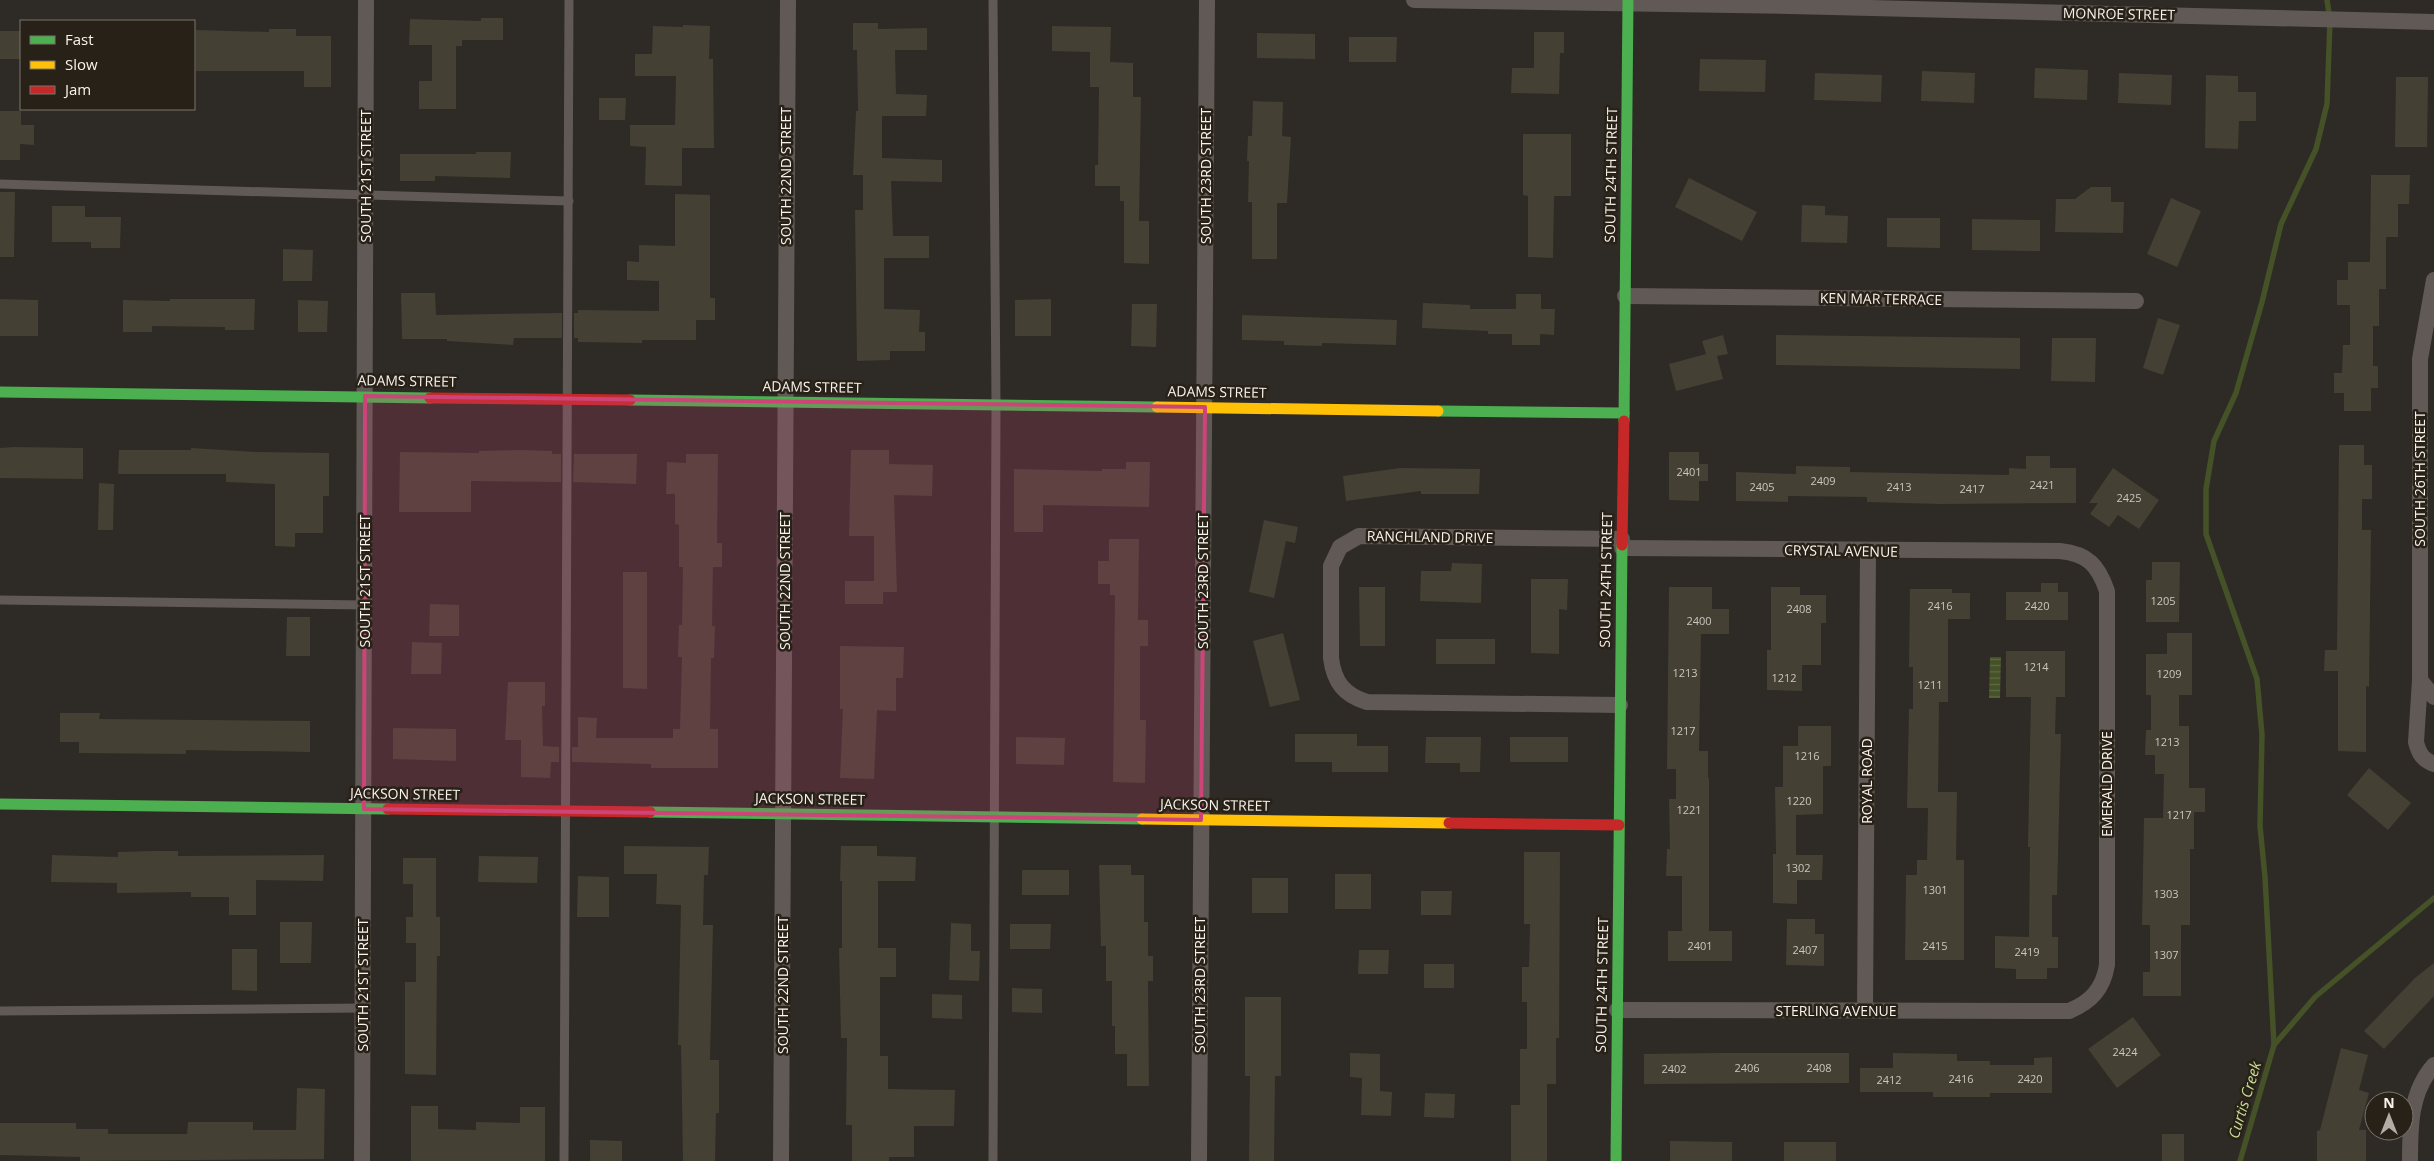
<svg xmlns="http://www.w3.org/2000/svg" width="2434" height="1161" font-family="'Open Sans',sans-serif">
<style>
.water{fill:url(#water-rules)}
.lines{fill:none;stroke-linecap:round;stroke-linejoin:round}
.stream{stroke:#455127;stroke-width:5.5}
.building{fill:#444034}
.lane{stroke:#605955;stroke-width:9}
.street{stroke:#605955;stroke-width:16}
.fast{stroke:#4caf50;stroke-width:11}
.slow{stroke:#ffc107;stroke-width:11}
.jam{stroke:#c62828;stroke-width:11}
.marked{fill:#cd4478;fill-opacity:0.2;stroke:#cd4478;stroke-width:4;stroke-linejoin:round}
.labels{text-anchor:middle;stroke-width:5;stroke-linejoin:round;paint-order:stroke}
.number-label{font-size:11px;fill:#cbc6be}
.street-label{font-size:14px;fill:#f8f3ec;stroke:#282118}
.water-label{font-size:15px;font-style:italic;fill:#c6df94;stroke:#282118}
</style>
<defs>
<pattern id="water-rules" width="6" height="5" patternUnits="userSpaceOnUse" patternTransform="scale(1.25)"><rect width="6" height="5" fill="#455127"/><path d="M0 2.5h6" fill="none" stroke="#616a46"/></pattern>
</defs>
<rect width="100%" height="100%" fill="#2e2a25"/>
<polygon class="water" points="1990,657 2001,657 2000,698 1989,698"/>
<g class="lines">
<g class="stream">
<polyline points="2274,1045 2315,997 2434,898"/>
<polyline points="2240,1161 2274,1045 2265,877 2260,826 2262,735 2257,679 2206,534 2206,489 2214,441 2236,393 2262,302 2281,224 2316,149 2327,104 2330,20 2327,0"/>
</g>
</g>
<g class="building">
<polygon points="481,18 503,18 503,40 462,40 462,46 456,46 456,109 419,109 419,81 432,81 432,45 409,45 410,19 481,21"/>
<polygon points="853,23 878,23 878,29 927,28 927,50 895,50 896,94 927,95 926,116 882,116 882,158 942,160 942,182 891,181 893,236 929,236 929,258 884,258 884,309 920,310 919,332 925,332 925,351 890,351 890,360 857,361 855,210 863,210 863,175 853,175 856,111 858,111 857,50 853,50"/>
<polygon points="683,25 710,26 709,59 713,59 714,148 682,148 682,186 645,185 646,147 630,146 630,125 675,125 676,76 635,76 635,54 652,54 653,26 683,27"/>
<polygon points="1052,26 1111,27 1110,62 1133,63 1133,97 1141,97 1139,221 1149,221 1149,264 1124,263 1124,201 1120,201 1120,186 1095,186 1095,165 1098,165 1099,87 1090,87 1090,52 1052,51"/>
<polygon points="269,29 296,29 296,36 331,36 331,87 304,87 304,71 196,71 196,30 269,32"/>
<rect x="0" y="31" width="21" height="28"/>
<polygon points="1534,32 1564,32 1564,53 1560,53 1559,94 1511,93 1512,68 1534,68"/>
<polygon points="1257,33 1315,34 1315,59 1257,58"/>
<polygon points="1349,37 1397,37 1396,62 1349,62"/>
<polygon points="1700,59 1766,60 1765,92 1699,91"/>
<polygon points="2035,68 2088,70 2087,100 2034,98"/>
<polygon points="1922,71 1975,73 1974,103 1921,101"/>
<polygon points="1815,73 1882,75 1881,102 1814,100"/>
<polygon points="2119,73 2172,75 2171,105 2118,103"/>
<polygon points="2206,75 2238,76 2238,92 2256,92 2256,121 2239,121 2238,149 2205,148"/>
<polygon points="2396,77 2428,77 2427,147 2395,147"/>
<polygon points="599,98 626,98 625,120 599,120"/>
<polygon points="1253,101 1283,102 1282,136 1291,137 1287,203 1277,203 1277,259 1252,259 1252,202 1248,202 1249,161 1247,161 1248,136 1252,136"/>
<polygon points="0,111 21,111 21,125 34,125 34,145 20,144 20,160 0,160"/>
<polygon points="1523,134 1571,134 1571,196 1554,196 1553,258 1528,257 1528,196 1523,195"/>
<polygon points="476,152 511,152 510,178 435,176 435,181 400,181 400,154 476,154"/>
<polygon points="2371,175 2410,175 2409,204 2398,204 2398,237 2386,237 2386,289 2379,289 2379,326 2373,326 2373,366 2378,366 2378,388 2371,388 2371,411 2344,411 2344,393 2334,393 2334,373 2342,373 2343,345 2350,345 2350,305 2337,305 2337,280 2348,280 2348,262 2370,262"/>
<polygon points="1689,178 1757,212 1742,241 1675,207"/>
<polygon points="2091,187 2111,187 2111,202 2124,202 2123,233 2055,232 2056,199 2075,199"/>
<polygon points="0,192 15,192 14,257 0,257"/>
<polygon points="675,194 710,195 710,298 715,298 715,320 696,320 696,340 642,340 642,343 578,342 578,338 574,338 574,313 578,313 578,310 659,311 659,281 627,280 627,261 639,262 639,245 675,246"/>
<polygon points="2171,198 2201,211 2177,267 2147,254"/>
<polygon points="1802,205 1825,206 1825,215 1848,216 1847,243 1801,242"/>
<polygon points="52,206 85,206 85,217 121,217 120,248 91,248 91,242 52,242"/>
<polygon points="1887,218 1940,218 1940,248 1887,247"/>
<polygon points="1972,219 2040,220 2040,251 1972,250"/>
<polygon points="283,249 313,250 312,281 283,281"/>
<polygon points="401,293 435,293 436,315 562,313 562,338 514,338 513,345 447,341 447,339 402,339"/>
<polygon points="1516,294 1541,294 1541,309 1555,309 1554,335 1540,334 1540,345 1512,345 1512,334 1488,334 1488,331 1422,328 1423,303 1470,305 1470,309 1516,309"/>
<polygon points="0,299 38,300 38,336 0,336"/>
<polygon points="170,299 255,299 254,330 225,330 225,327 152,326 152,332 123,332 123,300 170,301"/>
<polygon points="1051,299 1051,336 1015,336 1015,300"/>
<polygon points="298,300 328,301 327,332 298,332"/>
<polygon points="1132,304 1157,304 1156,347 1131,346"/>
<polygon points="1242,315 1397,320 1396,345 1322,343 1322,346 1284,345 1284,341 1242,340"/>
<polygon points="2158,318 2180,325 2163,375 2143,368"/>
<polygon points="1723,335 1728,354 1717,356 1723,379 1676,391 1669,364 1706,354 1702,341"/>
<polygon points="1776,335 2020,338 2020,369 1776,365"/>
<polygon points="2052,338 2096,338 2095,382 2051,381"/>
<polygon points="2339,445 2364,445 2364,465 2372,465 2372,499 2362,499 2362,530 2371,530 2369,687 2366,686 2366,752 2338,751 2338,671 2324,671 2325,650 2337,650"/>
<polygon points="14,447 83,448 83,479 0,478 0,448"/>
<polygon points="191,448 256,452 329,453 329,496 323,496 323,533 295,533 295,547 275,546 275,484 226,482 226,474 118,474 119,450 191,450"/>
<polygon points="522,450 552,451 552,454 561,454 561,482 471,481 471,512 399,512 400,452 479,453 479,451"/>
<polygon points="851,450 889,450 889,464 933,465 932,496 894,495 897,592 883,592 883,604 845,604 845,581 874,581 874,536 849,536"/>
<polygon points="1669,452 1699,452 1699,464 1708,464 1708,481 1699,481 1699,501 1669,500"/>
<polygon points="574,454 637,454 636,484 573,482"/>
<polygon points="686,454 718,454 717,543 722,543 722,567 713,567 712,626 715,626 714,658 711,658 710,729 718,729 718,768 651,768 651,764 572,762 572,747 578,747 578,717 597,718 596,738 673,738 673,729 680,729 682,657 678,657 679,625 682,625 683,567 679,567 679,525 675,524 675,494 666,494 667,462 686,463"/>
<polygon points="2026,456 2050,456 2050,468 2076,468 2076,503 1940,504 1867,502 1867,497 1788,496 1788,502 1736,501 1736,472 1796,474 1796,466 1850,467 1850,472 2009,475 2009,468 2026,469"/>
<polygon points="1126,462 1150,462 1149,507 1043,505 1043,532 1014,532 1014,469 1102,471 1102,469 1126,469"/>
<polygon points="1400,468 1480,469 1479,494 1421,494 1421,491 1346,501 1343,476"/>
<polygon points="2113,468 2159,500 2139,529 2118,515 2109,527 2090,514 2098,503 2089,503"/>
<polygon points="99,483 114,484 113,530 98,530"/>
<polygon points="1264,520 1298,527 1295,543 1286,541 1274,598 1249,592"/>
<polygon points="1109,539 1139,539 1138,620 1148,620 1148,646 1140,646 1140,720 1146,720 1145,783 1113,782 1115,595 1110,595 1110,584 1098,584 1098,561 1109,561"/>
<polygon points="2152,562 2180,562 2179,622 2146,622 2146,580 2152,580"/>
<polygon points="1452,563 1482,564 1481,603 1420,601 1421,571 1451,571"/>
<polygon points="623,572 647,572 647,689 623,688"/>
<polygon points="1531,579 1568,579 1567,610 1559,609 1559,654 1531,653"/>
<polygon points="2041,583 2058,583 2058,592 2068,592 2068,620 2006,620 2006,592 2041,592"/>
<polygon points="1359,587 1385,587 1385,646 1360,646"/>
<polygon points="1669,587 1712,587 1712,609 1729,609 1729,634 1701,634 1699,751 1708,751 1708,778 1709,778 1709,931 1732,931 1732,961 1668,961 1668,931 1682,931 1682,876 1666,876 1667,849 1670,849 1669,799 1676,799 1676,769 1667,769"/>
<polygon points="1771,587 1800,587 1800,595 1826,595 1826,623 1821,623 1821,665 1802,665 1802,691 1767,690 1767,650 1771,650"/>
<polygon points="1910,589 1952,589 1952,593 1970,593 1970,619 1948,619 1948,702 1939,702 1938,792 1957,792 1956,860 1964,860 1964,960 1905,960 1906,875 1917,875 1917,860 1927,860 1928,808 1907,808 1909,709 1913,709 1913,667 1909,667"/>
<polygon points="430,604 459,605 459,636 429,636"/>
<polygon points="287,617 310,617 310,656 286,656"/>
<polygon points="1283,633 1300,700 1270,707 1253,641"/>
<polygon points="2167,633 2192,633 2192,695 2179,695 2179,726 2189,726 2189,788 2205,788 2205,812 2194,812 2194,849 2190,849 2190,925 2181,925 2181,996 2143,996 2143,972 2150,972 2150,925 2142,925 2144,818 2163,818 2164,774 2155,774 2155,755 2145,755 2146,730 2151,730 2151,695 2146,695 2146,654 2167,654"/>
<rect x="1436" y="639" width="59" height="25"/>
<polygon points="412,642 442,643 441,674 411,674"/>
<polygon points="840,646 904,647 903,678 896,678 896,711 877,710 874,779 840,778 843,709 840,709"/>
<polygon points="2006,651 2065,651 2065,697 2056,697 2055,734 2061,734 2057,895 2052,895 2052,937 2058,937 2058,968 2047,968 2047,979 2016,979 2016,969 1995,968 1995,936 2029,937 2030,847 2028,847 2031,697 2006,697"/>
<polygon points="508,682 545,682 545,706 542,706 543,746 559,747 559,762 551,762 550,778 521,777 521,740 505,740"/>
<polygon points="60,713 100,713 99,719 310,721 310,752 186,750 186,754 79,753 79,742 60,742"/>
<polygon points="1798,726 1831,726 1831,766 1823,766 1823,814 1796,815 1796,855 1823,855 1822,880 1797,880 1797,904 1773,903 1773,854 1776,854 1775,787 1783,787 1783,746 1798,746"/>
<polygon points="393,728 456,729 456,761 393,759"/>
<polygon points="1295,734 1357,734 1357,746 1388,746 1388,772 1332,772 1332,762 1295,762"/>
<polygon points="1016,737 1065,738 1064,765 1016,764"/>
<polygon points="1426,737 1481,737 1480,772 1460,772 1460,763 1425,763"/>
<rect x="1510" y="737" width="58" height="25"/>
<polygon points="2369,768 2411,803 2388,830 2347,795"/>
<polygon points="624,846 709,847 708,875 704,875 703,925 713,925 710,1060 719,1060 719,1113 716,1113 715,1161 683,1161 681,1045 678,1045 681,905 656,904 657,874 624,874"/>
<polygon points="841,846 877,846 877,856 916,857 915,881 878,881 878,948 896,948 896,977 880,977 880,1056 888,1056 888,1089 955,1090 954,1126 914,1126 914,1157 889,1157 889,1161 852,1161 852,1125 846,1125 847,1038 841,1038 839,948 842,948 842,881 840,881"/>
<polygon points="153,851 178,851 178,856 324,855 323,881 256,880 256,915 229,915 229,897 191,897 191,892 117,893 117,883 51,882 52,855 118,857 118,852"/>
<polygon points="1524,852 1560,852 1559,1038 1556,1038 1556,1084 1547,1084 1547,1161 1511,1161 1511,1105 1520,1105 1520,1049 1527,1049 1527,1002 1522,1002 1522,967 1529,967 1530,924 1524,924"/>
<polygon points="479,856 538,857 537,883 478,882"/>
<polygon points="403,858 436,858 436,917 440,917 440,956 437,956 436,1075 405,1074 405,982 416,982 416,943 406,943 406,917 413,917 413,884 403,884"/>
<polygon points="1099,865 1131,865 1131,875 1144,875 1144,922 1148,922 1148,956 1153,956 1153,981 1148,981 1149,1086 1127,1086 1127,1054 1115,1054 1115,1026 1112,1026 1112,981 1106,981 1106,946 1101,946"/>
<rect x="1022" y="870" width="47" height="25"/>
<rect x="1335" y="874" width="36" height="35"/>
<polygon points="578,876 609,877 609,917 577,917"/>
<rect x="1252" y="878" width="36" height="35"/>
<polygon points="1421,891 1452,891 1451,915 1421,915"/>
<polygon points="1787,919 1815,919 1815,934 1824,934 1824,966 1786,965"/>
<polygon points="280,922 312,922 311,963 280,963"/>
<polygon points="951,923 971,924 971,951 980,951 979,981 949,980"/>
<polygon points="1010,924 1051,924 1050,949 1010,949"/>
<polygon points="232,949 257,949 257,991 232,990"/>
<polygon points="1359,950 1389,950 1388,974 1358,974"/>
<polygon points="2434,963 2434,996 2384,1049 2364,1031 2415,978"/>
<rect x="1424" y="964" width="30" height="24"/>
<polygon points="1012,988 1042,989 1042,1013 1012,1012"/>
<polygon points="932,994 962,995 962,1019 932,1018"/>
<polygon points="1245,997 1281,997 1281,1076 1275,1076 1274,1161 1249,1161 1250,1076 1245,1076"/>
<polygon points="2133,1017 2161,1055 2117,1088 2088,1049"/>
<polygon points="2341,1048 2368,1055 2359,1090 2369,1093 2359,1130 2366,1130 2366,1161 2317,1161 2317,1131 2320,1130"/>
<polygon points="1350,1053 1380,1054 1380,1091 1392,1092 1391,1116 1361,1115 1362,1078 1350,1077"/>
<polygon points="1717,1053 1849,1053 1849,1083 1644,1084 1644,1054"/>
<polygon points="1893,1053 1957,1054 1957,1061 1990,1061 1990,1065 2034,1065 2034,1058 2052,1057 2052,1093 1990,1093 1990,1097 1933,1097 1933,1092 1860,1092 1860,1068 1893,1068"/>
<polygon points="297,1088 325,1089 324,1159 80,1161 80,1157 0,1155 0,1123 76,1123 76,1129 108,1129 108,1134 187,1134 188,1122 253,1122 253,1130 296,1130"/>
<polygon points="1425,1093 1455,1094 1454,1118 1424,1117"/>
<polygon points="411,1106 438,1106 438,1129 476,1130 476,1122 520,1123 520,1107 545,1107 545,1161 411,1161"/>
<rect x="2162" y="1134" width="22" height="27"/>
<polygon points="590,1140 622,1141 622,1161 590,1161"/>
<polygon points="1670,1141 1732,1142 1732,1161 1670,1161"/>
<rect x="1784" y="1142" width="52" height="19"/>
</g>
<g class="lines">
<g class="lane">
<polyline points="0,184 569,201"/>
<polyline points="0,600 365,605"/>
<polyline points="0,1011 363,1008"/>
<path d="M564,1161c0,-387 5,-774 5,-1161"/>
<polyline points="993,1161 996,404 993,0"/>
</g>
<g class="street">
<polyline points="1414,0 1790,6 2434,22"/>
<polyline points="1625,296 2136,301"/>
<polyline points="2420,680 2420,359 2434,280"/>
<path d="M2434,697l-14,-17 -4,62c3,12 7,18 18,22"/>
<path d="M1620,705l-253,-3c-23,-7 -33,-20 -36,-44v-92l9,-19 19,-11 263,3"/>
<path d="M1617,1010l452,1c22,-9 34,-22 38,-46v-374c-9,-26 -19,-37 -47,-40l-438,-3"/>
<polyline points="1865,1011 1868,551"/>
<polyline points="362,1161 366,0"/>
<polyline points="781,1161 788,0"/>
<polyline points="1199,1161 1207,0"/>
<path d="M2410,1161c0,-34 0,-69 24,-96"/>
</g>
<g class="fast">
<polyline points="0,392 430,398"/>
<polyline points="630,400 1157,407"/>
<polyline points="1438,411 1624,413"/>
<polyline points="1624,421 1628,0"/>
<polyline points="0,804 388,809"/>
<polyline points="650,812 1142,819"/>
<polyline points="1616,1161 1622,545"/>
</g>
<g class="slow">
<polyline points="1157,407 1438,411"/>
<polyline points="1142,819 1449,823"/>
</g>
<g class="jam">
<polyline points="430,398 630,400"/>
<polyline points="1622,545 1624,421"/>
<polyline points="388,809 650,812"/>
<polyline points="1449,823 1619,825"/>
</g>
</g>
<path class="marked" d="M365,396l840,11 -4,413 -837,-11z"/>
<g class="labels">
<g class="number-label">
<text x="1689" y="476">2401</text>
<text x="1823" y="485">2409</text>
<text x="2042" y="489">2421</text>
<text x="1762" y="491">2405</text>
<text x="1899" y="491">2413</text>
<text x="1972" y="493">2417</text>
<text x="2129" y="502">2425</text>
<text x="2163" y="605">1205</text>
<text x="1940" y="610">2416</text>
<text x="2037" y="610">2420</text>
<text x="1799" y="613">2408</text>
<text x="1699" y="625">2400</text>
<text x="2036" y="671">1214</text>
<text x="1685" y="677">1213</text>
<text x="2169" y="678">1209</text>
<text x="1784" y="682">1212</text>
<text x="1930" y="689">1211</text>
<text x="1683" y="735">1217</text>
<text x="2167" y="746">1213</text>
<text x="1807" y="760">1216</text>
<text x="1799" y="805">1220</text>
<text x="1689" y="814">1221</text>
<text x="2179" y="819">1217</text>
<text x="1798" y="872">1302</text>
<text x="1935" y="894">1301</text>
<text x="2166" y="898">1303</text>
<text x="1700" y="950">2401</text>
<text x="1935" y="950">2415</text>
<text x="1805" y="954">2407</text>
<text x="2027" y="956">2419</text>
<text x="2166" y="959">1307</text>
<text x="2125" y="1056">2424</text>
<text x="1747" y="1072">2406</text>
<text x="1819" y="1072">2408</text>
<text x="1674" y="1073">2402</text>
<text x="1961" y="1083">2416</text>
<text x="2030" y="1083">2420</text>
<text x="1889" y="1084">2412</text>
</g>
<g class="street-label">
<text transform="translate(2119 14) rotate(1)" y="5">MONROE STREET</text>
<text transform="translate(1611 175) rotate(-89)" y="5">SOUTH 24TH STREET</text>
<text transform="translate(366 176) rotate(-90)" y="5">SOUTH 21ST STREET</text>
<text transform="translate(786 176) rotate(-90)" y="5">SOUTH 22ND STREET</text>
<text transform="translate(1206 176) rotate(-90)" y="5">SOUTH 23RD STREET</text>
<text transform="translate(1881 299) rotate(1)" y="5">KEN MAR TERRACE</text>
<text transform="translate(407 381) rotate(1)" y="5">ADAMS STREET</text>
<text transform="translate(812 387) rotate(1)" y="5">ADAMS STREET</text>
<text transform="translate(1217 392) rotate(1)" y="5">ADAMS STREET</text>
<text transform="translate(2420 479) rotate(-90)" y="5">SOUTH 26TH STREET</text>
<text transform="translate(1430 537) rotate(1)" y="5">RANCHLAND DRIVE</text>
<text transform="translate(1841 551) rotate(1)" y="5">CRYSTAL AVENUE</text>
<text transform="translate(1606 580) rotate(-89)" y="5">SOUTH 24TH STREET</text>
<text transform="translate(365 581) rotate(-90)" y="5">SOUTH 21ST STREET</text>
<text transform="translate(785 581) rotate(-90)" y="5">SOUTH 22ND STREET</text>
<text transform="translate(1203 581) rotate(-90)" y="5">SOUTH 23RD STREET</text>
<text transform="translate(1867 781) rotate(-90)" y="5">ROYAL ROAD</text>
<text transform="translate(2107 784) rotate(-90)" y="5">EMERALD DRIVE</text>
<text transform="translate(405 794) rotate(1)" y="5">JACKSON STREET</text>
<text transform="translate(810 799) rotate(1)" y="5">JACKSON STREET</text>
<text transform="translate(1215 805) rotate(1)" y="5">JACKSON STREET</text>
<text transform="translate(363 985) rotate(-90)" y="5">SOUTH 21ST STREET</text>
<text transform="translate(783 985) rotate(-90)" y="5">SOUTH 22ND STREET</text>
<text transform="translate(1200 985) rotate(-90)" y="5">SOUTH 23RD STREET</text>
<text transform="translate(1602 985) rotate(-89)" y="5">SOUTH 24TH STREET</text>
<text x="1836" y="1016">STERLING AVENUE</text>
</g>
<g class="water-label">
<text transform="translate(2245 1100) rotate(-73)" y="5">Curtis Creek</text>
</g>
</g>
<rect x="20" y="20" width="175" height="90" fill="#282118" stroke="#7b756d"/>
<rect x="30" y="36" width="25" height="8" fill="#4caf50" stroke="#7b756d"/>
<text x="65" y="45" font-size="15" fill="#f8f3ec">Fast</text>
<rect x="30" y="61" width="25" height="8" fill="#ffc107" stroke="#7b756d"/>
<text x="65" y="70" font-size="15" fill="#f8f3ec">Slow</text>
<rect x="30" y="86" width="25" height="8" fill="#c62828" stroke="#7b756d"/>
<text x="65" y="95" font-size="15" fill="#f8f3ec">Jam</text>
<g transform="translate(2389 1116)"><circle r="24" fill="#282118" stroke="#7b756d"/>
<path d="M0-4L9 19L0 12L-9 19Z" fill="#b1ada6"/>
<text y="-8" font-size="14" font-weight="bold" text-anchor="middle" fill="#f8f3ec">N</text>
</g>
</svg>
